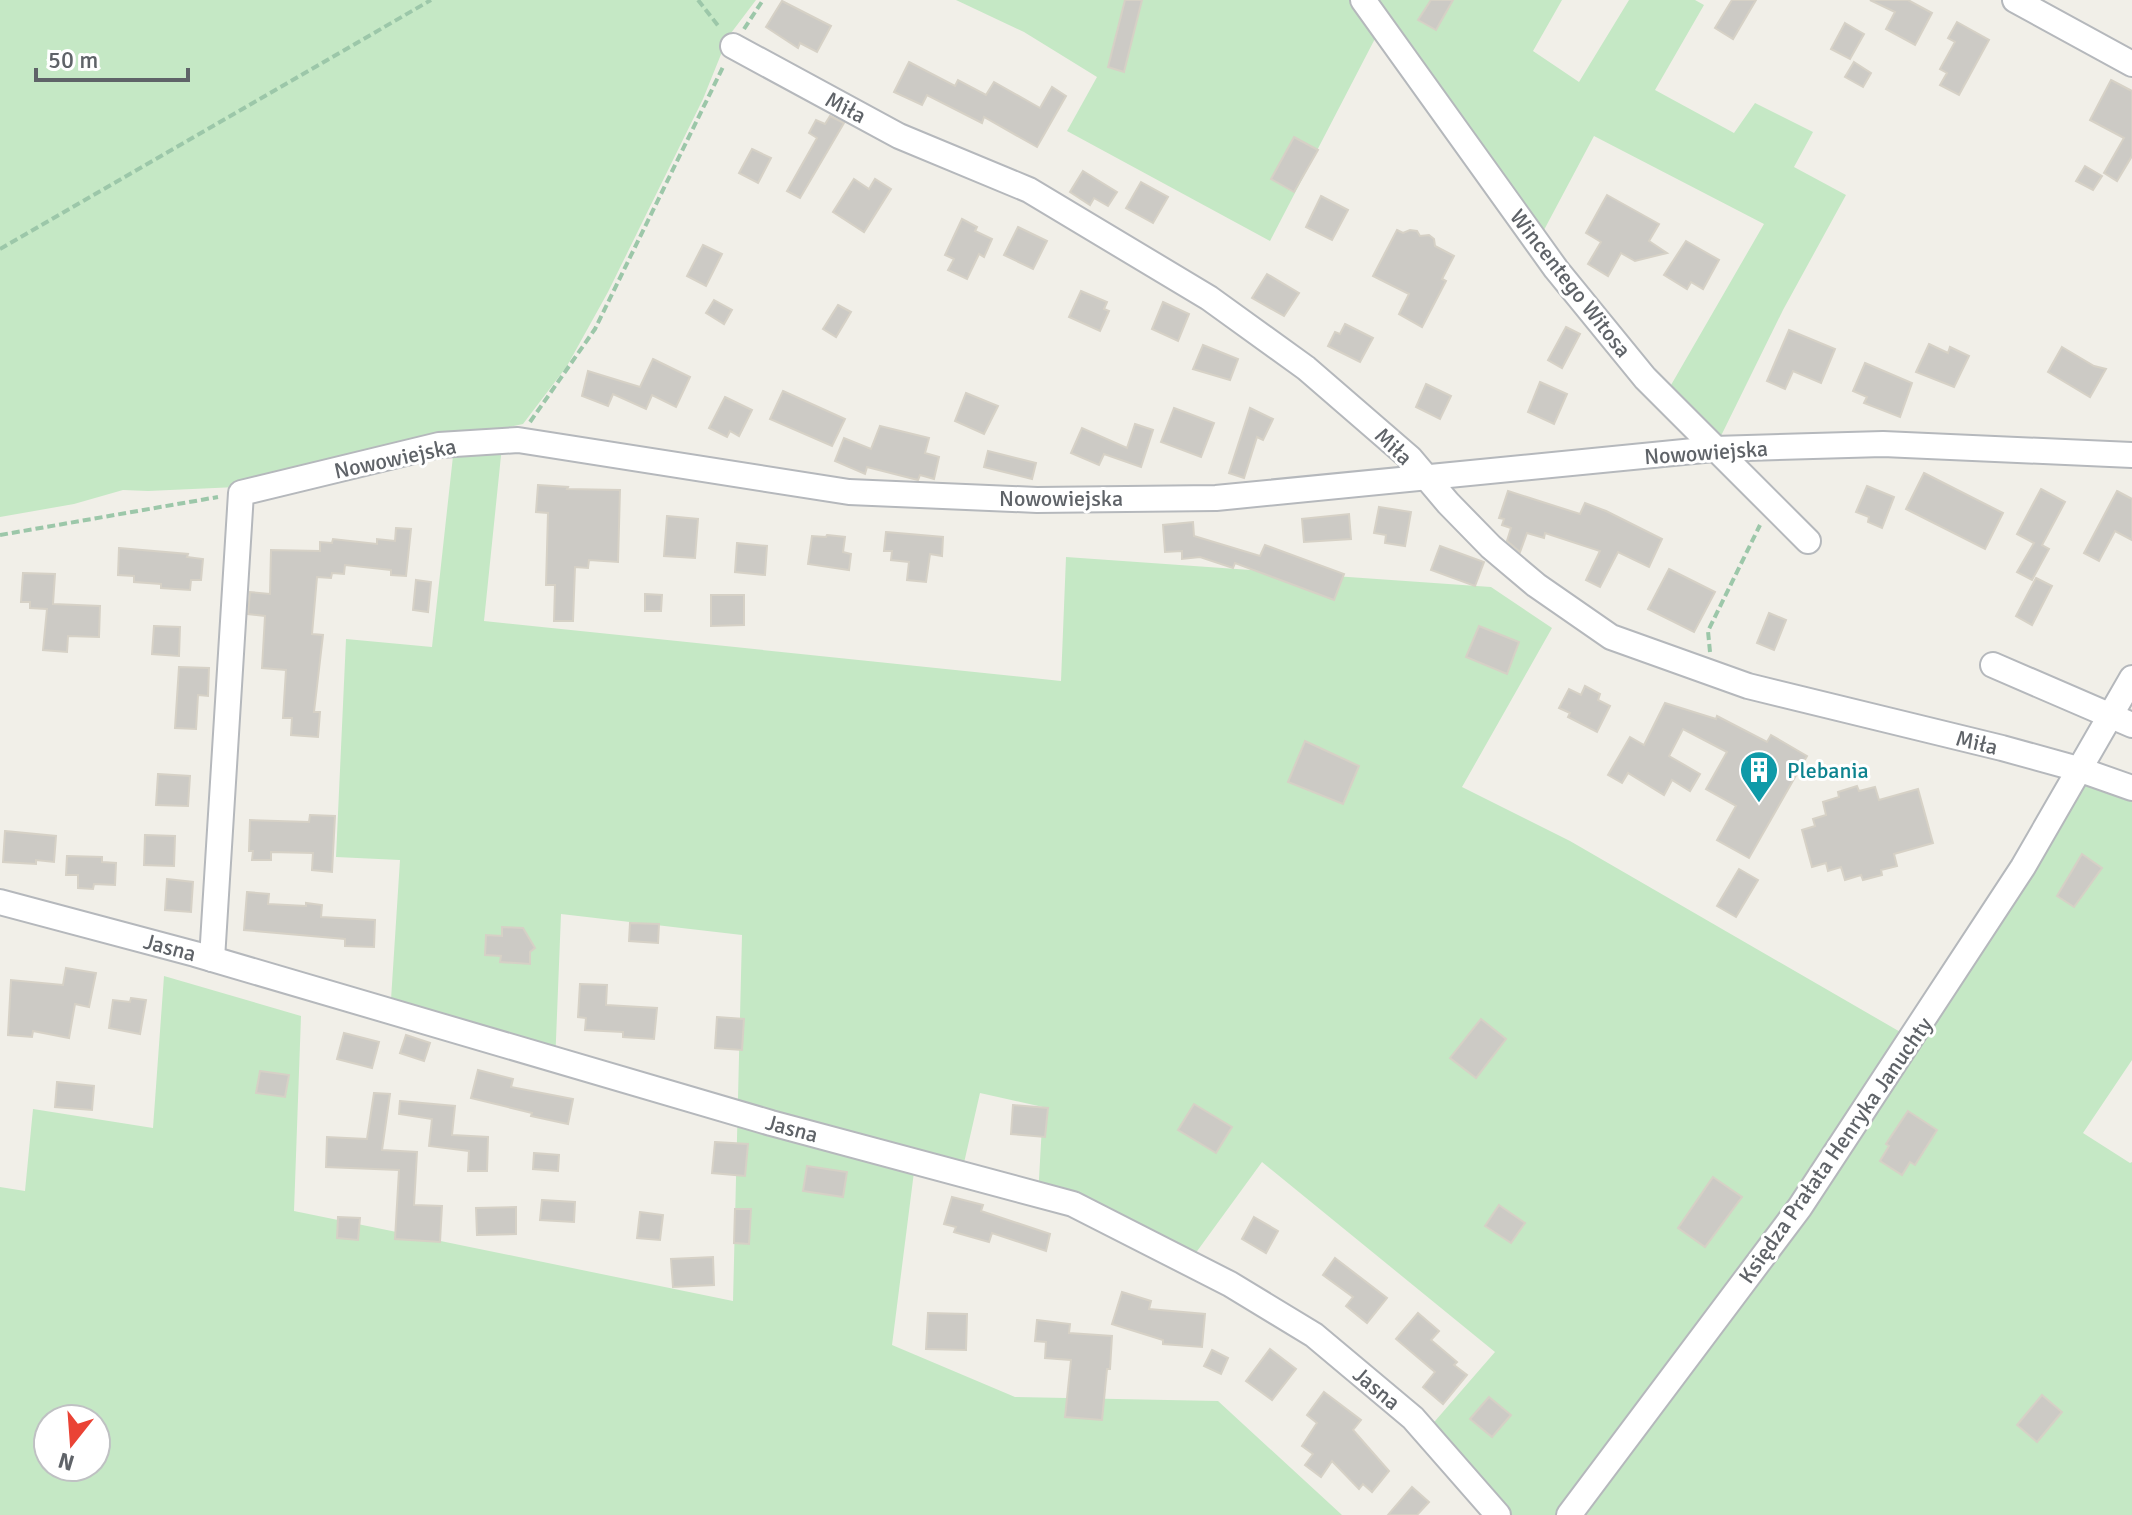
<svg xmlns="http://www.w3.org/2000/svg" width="2132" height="1515" font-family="Signika,sans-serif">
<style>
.green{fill:#c5e8c5;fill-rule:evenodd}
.building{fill:#cccac5;stroke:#d6d1c6;stroke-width:2}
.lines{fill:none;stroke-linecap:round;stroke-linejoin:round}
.minor-casing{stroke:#b5b8bc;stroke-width:28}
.path{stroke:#9cc7a9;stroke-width:4;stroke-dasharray:8 4;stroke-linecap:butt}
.minor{stroke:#fff;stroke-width:24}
.labels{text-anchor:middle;stroke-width:6;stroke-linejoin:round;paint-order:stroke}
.street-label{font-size:22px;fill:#5f6368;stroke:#fff}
.culture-label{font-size:22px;fill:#0d838f;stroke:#fff;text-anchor:start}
</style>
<rect width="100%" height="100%" fill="#f1efe8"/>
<g class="green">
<polygon points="0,0 756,0 728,37 703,99 608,292 567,366 523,424 237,487 148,491 123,490 74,504 0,517"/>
<polygon points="956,0 1562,0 1533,51 1579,82 1629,0 1695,0 1704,5 1655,90 1734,133 1755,103 1813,132 1794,167 1846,195 1783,310 1717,444 1667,392 1764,224 1594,136 1536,245 1380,29 1270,241 1067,131 1097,77 1024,32"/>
<path d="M502,446l-18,175 577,60 5,-124 425,30 61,41 -90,159 108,54 339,196 161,-261 62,22v262l-49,73 47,30 2,-1v353h-629l-74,-87 66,-76 -233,-190 -75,103 -149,-68 5,-90 -63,-14 -19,83 -46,-12 -23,181 123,52 203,4 124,114h-1342v-328l25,4 8,-82 120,19 11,-152 137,40 -7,195 439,90 9,-366 -181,-21 -6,151 -165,-50 10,-155 -64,-3 10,-218 86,8 22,-200zM48,1419h48v48h-48z"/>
</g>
<g class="building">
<polygon points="1125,0 1142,0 1124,72 1108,67"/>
<polygon points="1431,0 1453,0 1436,30 1418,20"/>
<polygon points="1732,0 1756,0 1733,39 1715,28"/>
<polygon points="1870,0 1908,0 1932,13 1915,45 1886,29 1895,12"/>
<polygon points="782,1 831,26 817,52 800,43 798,48 766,27"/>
<polygon points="1957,22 1989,40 1959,95 1940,85 1947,73 1940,69 1955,42 1948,38"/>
<polygon points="1845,23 1864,34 1850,59 1831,49"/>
<polygon points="909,62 955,86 958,80 986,95 994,82 1040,108 1052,87 1066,96 1037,147 984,117 982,123 927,95 922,105 894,92"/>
<polygon points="1854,62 1871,73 1863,87 1845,77"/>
<polygon points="2111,80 2132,91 2132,156 2117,181 2104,173 2124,138 2090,120"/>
<polygon points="830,116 844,123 800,198 787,191 817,138 809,133 816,120 825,124"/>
<polygon points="1294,137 1318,150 1294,192 1271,179"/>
<polygon points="752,149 771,158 758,183 739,173"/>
<polygon points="2085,166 2102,176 2093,190 2076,181"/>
<polygon points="1083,171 1117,192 1108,206 1094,198 1090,205 1070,192"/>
<polygon points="854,179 869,189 875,179 891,189 864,232 833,212"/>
<polygon points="1141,182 1168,197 1153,223 1126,208"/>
<polygon points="1607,195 1659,224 1649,241 1667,253 1635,261 1621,253 1608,276 1588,264 1601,242 1586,233"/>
<polygon points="1321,196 1348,210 1332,240 1306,227"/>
<polygon points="962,219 977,227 975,231 992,239 984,257 979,254 967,279 948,270 954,259 945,255"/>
<polygon points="1018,227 1047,241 1033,269 1004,255"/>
<polygon points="1397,230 1403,233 1410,230 1417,231 1420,236 1429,235 1434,239 1435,246 1454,256 1442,279 1446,281 1422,327 1399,314 1409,294 1373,276"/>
<polygon points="1686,241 1719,260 1703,289 1691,282 1687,289 1664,275"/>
<polygon points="703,245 722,254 706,286 687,276"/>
<polygon points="1267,274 1299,293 1284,316 1252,298"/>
<polygon points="1081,291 1107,302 1104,309 1109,311 1100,331 1069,317"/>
<polygon points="714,300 732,310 724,324 706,313"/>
<polygon points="1163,302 1189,314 1178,341 1152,329"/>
<polygon points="838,305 851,312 836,337 823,329"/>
<polygon points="1345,324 1373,338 1360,362 1328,346 1335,332 1340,334"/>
<polygon points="1566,327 1580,334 1562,368 1548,360"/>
<polygon points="1789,330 1835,349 1821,383 1793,371 1785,389 1767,381"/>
<polygon points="1929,344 1948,353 1950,347 1969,356 1954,387 1916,372"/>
<polygon points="1203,345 1238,359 1230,380 1193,369"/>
<polygon points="2062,347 2094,366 2106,369 2090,397 2048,372"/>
<polygon points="653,359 690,377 676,407 652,395 646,409 613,394 608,406 582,396 588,371 640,387"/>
<polygon points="1865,363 1912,383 1900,417 1864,403 1867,397 1853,391"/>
<polygon points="1540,382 1567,394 1554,424 1528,412"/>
<polygon points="1426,384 1451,396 1440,419 1416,407"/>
<polygon points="783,391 845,419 832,446 770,419"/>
<polygon points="966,393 998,406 984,434 955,421"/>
<polygon points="725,397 752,410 739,436 730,431 727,437 709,428"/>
<polygon points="1174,408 1214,423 1201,457 1161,442"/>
<polygon points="1250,408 1273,419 1263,440 1257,437 1244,478 1229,473"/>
<polygon points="1135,424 1153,430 1141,467 1104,454 1099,465 1071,453 1082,428 1127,448"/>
<polygon points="880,426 929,438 925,453 939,457 934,479 920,475 918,480 867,467 865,474 835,461 844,438 871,449"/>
<polygon points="988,451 1036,463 1032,479 984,467"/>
<polygon points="1924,473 2003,513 1985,549 1906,509"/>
<polygon points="538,485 568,487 567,489 620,490 618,562 589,560 588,568 575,567 573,621 554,621 555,585 546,585 548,513 536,512"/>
<polygon points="1867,486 1894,497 1882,528 1868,522 1869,517 1856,512"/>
<polygon points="2041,489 2065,502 2042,545 2049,549 2032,580 2017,572 2034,543 2017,534"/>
<polygon points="1508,491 1580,514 1585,503 1606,511 1662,539 1649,567 1618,552 1600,587 1586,580 1600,551 1545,533 1544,538 1527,533 1520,552 1507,541 1511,528 1502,525 1504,519 1499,518"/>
<polygon points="2117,491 2132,499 2132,540 2115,531 2099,561 2084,553"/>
<polygon points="1379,507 1411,512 1405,546 1385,543 1386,535 1374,533"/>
<polygon points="1349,514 1351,539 1304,542 1302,519"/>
<polygon points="667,516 698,519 695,558 664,556"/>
<polygon points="1193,522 1194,536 1260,556 1265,545 1344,574 1334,600 1235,563 1233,568 1200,557 1182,559 1182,551 1165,552 1163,525"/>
<polygon points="396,528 411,529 406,576 391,575 391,570 345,565 344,574 332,573 331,578 317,577 312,634 323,635 314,712 320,712 318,737 291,735 292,718 283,718 286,670 262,668 265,616 248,614 250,592 270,594 271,550 320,551 320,542 332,543 333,539 377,544 377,539 395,541"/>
<polygon points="886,532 943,537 942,556 930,554 926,582 907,580 909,562 891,560 892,551 884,551"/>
<polygon points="827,535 845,537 843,552 851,554 849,570 808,564 812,536 826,537"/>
<polygon points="737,543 767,546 765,575 735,572"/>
<polygon points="1440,546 1484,562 1475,586 1431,570"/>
<polygon points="119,548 188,554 187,557 203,559 201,580 191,580 190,590 161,588 161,584 134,582 134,576 118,575"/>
<polygon points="1669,569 1715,592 1694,632 1648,609"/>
<polygon points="23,573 55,574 53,604 100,606 99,637 68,636 67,652 43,650 47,609 30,608 30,602 21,602"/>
<polygon points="2036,578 2052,586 2032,625 2016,616"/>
<polygon points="416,580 431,582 428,612 413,610"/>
<polygon points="645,594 662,595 661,611 645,611"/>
<polygon points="711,595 744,595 744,625 711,626"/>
<polygon points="1769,613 1786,620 1774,650 1757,643"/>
<polygon points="154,626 180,627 179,656 152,654"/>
<polygon points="1479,626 1519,642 1507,674 1466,657"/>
<polygon points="179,667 209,668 208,696 198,695 196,729 175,728"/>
<polygon points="1585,686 1600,694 1598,700 1610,706 1597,732 1568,717 1570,713 1559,708 1569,689 1581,695"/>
<polygon points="1665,703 1716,719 1717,716 1767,742 1771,735 1807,756 1749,858 1717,840 1736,806 1706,789 1727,752 1683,729 1669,756 1700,774 1690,791 1672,780 1664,795 1628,773 1622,783 1608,775 1630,737 1644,745"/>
<polygon points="1305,741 1359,766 1343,804 1288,782"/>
<polygon points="158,774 190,776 188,806 156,805"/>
<polygon points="1857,786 1859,791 1875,787 1879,800 1918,789 1933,843 1894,854 1897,866 1881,870 1882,875 1863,880 1861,875 1845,880 1841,867 1828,871 1826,863 1812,867 1802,830 1815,826 1813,819 1826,815 1823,802 1839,797 1838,792"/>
<polygon points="310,815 335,816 332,872 312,870 313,853 271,852 271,860 252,860 253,851 249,851 250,820 309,822"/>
<polygon points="5,831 56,836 54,862 36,860 36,864 3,862"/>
<polygon points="145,835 175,836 174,866 144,865"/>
<polygon points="2082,854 2102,868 2074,907 2057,896"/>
<polygon points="67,856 102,857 102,862 116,863 115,885 94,884 93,889 78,888 78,875 66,875"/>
<polygon points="1739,869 1758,880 1736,917 1717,906"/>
<polygon points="167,879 193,882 191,912 165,910"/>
<polygon points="247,892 269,894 268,904 306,906 306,903 322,905 321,917 375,920 374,947 345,946 345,939 244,930"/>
<polygon points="630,923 659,924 658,943 629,941"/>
<polygon points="502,927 523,928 535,948 530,952 530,964 500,962 501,956 485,955 486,935 502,936"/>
<polygon points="66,968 96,973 89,1007 75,1004 69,1038 33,1031 32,1037 8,1035 11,980 63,985"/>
<polygon points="580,984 607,985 606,1005 657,1008 654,1039 623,1037 623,1032 585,1030 586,1018 578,1017"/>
<polygon points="131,998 146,1000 140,1034 109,1028 113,1000 130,1002"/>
<polygon points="717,1017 744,1019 742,1050 715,1048"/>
<polygon points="1481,1019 1506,1039 1476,1078 1450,1058"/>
<polygon points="344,1033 379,1042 372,1068 337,1059"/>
<polygon points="406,1035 430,1043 424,1061 400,1053"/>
<polygon points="478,1070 513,1079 511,1087 573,1099 568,1124 531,1116 532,1113 471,1098"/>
<polygon points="260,1071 289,1075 285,1097 256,1093"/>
<polygon points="57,1082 94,1086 92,1110 55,1107"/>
<polygon points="374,1093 390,1094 382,1150 417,1152 414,1205 442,1206 440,1242 395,1239 399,1170 326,1167 327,1137 367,1139"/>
<polygon points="400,1101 455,1106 452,1135 488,1137 487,1171 468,1171 469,1151 429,1146 432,1119 399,1114"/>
<polygon points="1194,1104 1232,1127 1216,1153 1178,1130"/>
<polygon points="1013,1105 1048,1108 1045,1137 1011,1134"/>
<polygon points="1908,1111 1937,1130 1915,1165 1910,1162 1902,1175 1880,1161 1889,1146 1886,1144"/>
<polygon points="715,1142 748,1144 745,1176 712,1173"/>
<polygon points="534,1153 559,1155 558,1171 533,1169"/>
<polygon points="807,1166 847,1172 843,1197 803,1191"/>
<polygon points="1713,1177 1742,1197 1705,1247 1678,1228"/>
<polygon points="952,1197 983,1205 981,1211 1050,1234 1046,1251 992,1233 989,1242 954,1232 956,1227 944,1224"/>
<polygon points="542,1200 575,1202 574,1222 540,1220"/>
<polygon points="1499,1205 1525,1223 1511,1243 1485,1226"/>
<polygon points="516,1207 516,1234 477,1235 476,1208"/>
<polygon points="735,1209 751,1209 749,1244 734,1243"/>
<polygon points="640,1212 663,1215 660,1240 637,1238"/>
<polygon points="338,1217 360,1218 358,1240 337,1238"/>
<polygon points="1254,1217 1278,1231 1266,1253 1242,1239"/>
<polygon points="713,1257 714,1285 673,1287 671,1259"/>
<polygon points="1335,1258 1387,1298 1367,1323 1346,1306 1353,1297 1323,1275"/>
<polygon points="1122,1292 1151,1301 1149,1309 1205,1314 1202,1347 1163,1344 1163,1340 1112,1324"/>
<polygon points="928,1313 967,1314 966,1350 926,1349"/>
<polygon points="1418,1313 1439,1331 1431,1340 1457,1362 1454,1365 1467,1375 1443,1404 1423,1387 1435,1372 1396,1339"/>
<polygon points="1037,1320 1070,1324 1069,1333 1112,1336 1110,1369 1107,1369 1102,1420 1065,1417 1071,1360 1045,1358 1046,1342 1035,1341"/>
<polygon points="1270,1349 1296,1369 1272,1400 1246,1381"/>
<polygon points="1212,1350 1228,1358 1221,1374 1204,1366"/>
<polygon points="1324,1392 1361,1420 1353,1430 1389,1471 1372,1492 1363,1484 1359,1489 1332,1461 1321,1477 1305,1465 1313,1454 1302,1446 1317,1423 1307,1415"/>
<polygon points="2042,1395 2062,1412 2037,1442 2017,1425"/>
<polygon points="1489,1397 1511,1415 1492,1437 1470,1419"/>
<polygon points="1412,1487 1429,1502 1417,1515 1388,1515"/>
</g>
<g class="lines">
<defs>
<g id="minor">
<polyline points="1363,0 1556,269 1645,378 1808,541"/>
<polyline points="2015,0 2132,64"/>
<polyline points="733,46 899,136 1029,190 1209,298 1306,368 1410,458 1448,503 1491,547 1536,585 1611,637 1748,686 2002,748 2078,769 2132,788"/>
<polyline points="1993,665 2132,725"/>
<polyline points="0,902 195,954 771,1123 1073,1204 1230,1284 1314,1335 1413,1418 1498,1515"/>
<polyline points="212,959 241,493 439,445 518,440 849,492 1037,500 1216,498 1714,449 1883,444 2132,455"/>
<polyline points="1569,1515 1800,1207 2023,867 2132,678"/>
</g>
</defs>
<use href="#minor" class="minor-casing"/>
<g class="path">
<polyline points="698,0 720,28"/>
<polyline points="744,29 763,0"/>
<polyline points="0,249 431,0"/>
<polyline points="530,422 595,329 724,65"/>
<polyline points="0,535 218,497"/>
<polyline points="1710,652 1708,631 1760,525"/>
</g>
<use href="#minor" class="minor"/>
</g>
<defs>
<symbol id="building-pin" viewBox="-11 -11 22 30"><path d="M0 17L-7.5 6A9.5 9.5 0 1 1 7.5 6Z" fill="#0f9aa8" stroke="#fff"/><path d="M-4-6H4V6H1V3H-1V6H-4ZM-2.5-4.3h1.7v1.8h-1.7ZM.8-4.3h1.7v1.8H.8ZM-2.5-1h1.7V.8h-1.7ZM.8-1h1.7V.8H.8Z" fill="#fff"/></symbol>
</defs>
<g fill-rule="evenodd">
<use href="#building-pin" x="1737" y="748" width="44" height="60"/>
</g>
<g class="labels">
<g class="street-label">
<text transform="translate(846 107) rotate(28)" y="8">Miła</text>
<text transform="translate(1571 283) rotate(52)" y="8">Wincentego Witosa</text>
<text transform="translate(1394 446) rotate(44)" y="8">Miła</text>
<text transform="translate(1706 452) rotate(-4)" y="8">Nowowiejska</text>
<text transform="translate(395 458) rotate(-12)" y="8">Nowowiejska</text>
<text x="1061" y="506">Nowowiejska</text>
<text transform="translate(1977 742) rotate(14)" y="8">Miła</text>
<text transform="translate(170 947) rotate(15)" y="8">Jasna</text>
<text transform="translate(792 1128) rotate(15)" y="8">Jasna</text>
<text transform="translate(1835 1150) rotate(-55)" y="8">Księdza Prałata Henryka Januchty</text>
<text transform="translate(1377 1388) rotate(40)" y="8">Jasna</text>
</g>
<g class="culture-label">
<text x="1787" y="778">Plebania</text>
</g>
</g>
<g transform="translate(72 1443) rotate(197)"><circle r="38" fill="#ffffff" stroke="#bfc1c3" stroke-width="2"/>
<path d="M0-6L14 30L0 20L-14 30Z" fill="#ea4335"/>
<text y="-12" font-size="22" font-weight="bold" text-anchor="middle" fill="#5f6368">N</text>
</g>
<path d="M36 68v12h152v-12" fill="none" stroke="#5f6368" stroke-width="4"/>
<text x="48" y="68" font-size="24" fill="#5f6368" stroke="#ffffff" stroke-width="6" paint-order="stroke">50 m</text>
</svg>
